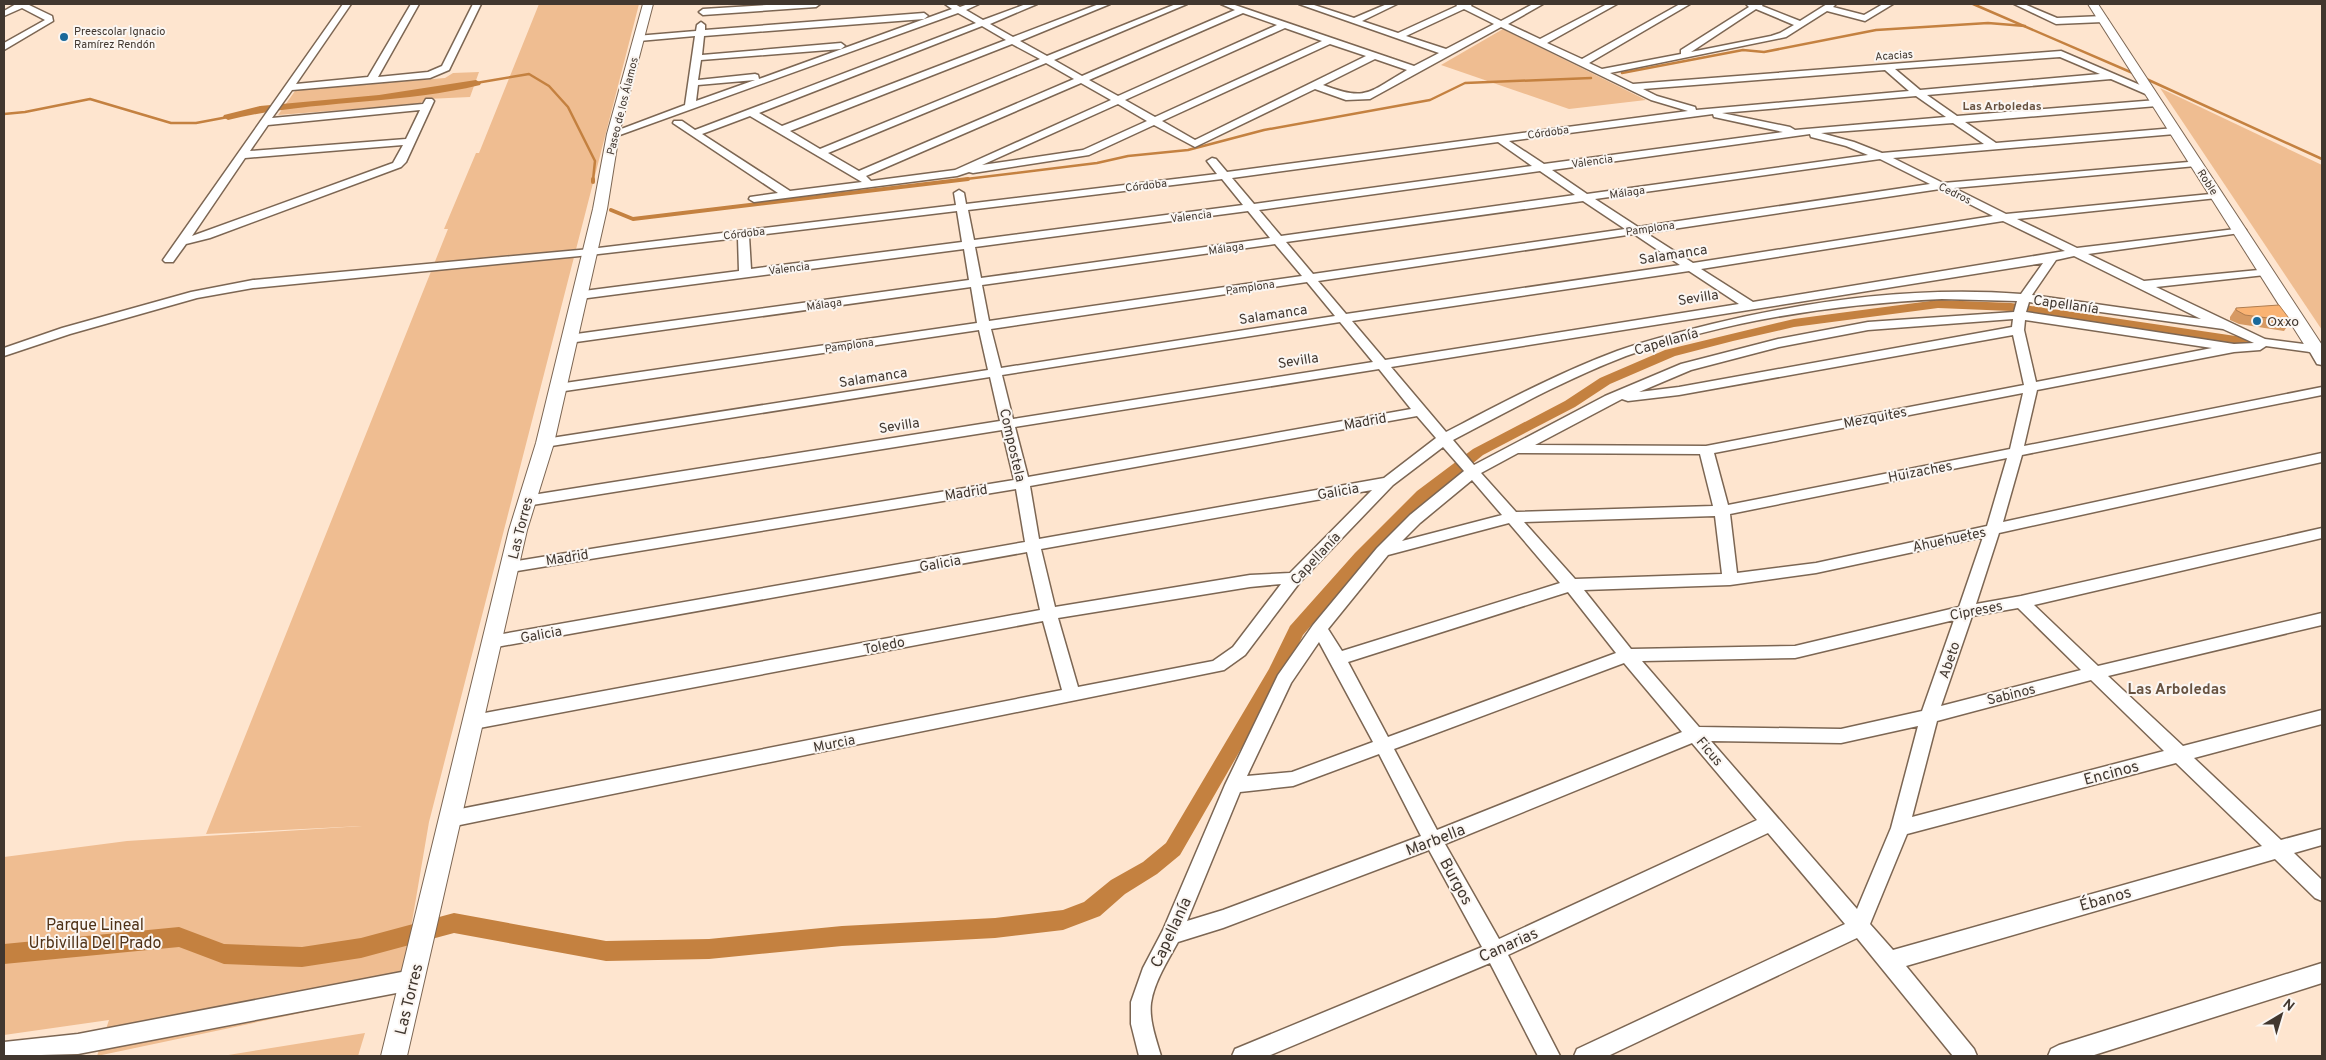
<svg xmlns="http://www.w3.org/2000/svg" width="2326" height="1060" font-family="Overpass,sans-serif">
<style>
.green{fill:#efbd91}
.lines{fill:none;stroke-linecap:round;stroke-linejoin:round}
.stream-far1{stroke:#c48140;stroke-width:2.5}
.stream{stroke:#c48140;stroke-width:4}
.canal{fill:#c48140;fill-rule:evenodd}
.minor-casing{stroke:#7c6653;stroke-width:3}
.tertiary-casing{stroke:#7c6653;stroke-width:2}
.minor{fill:#fff;fill-rule:evenodd}
.tertiary{fill:#fff;fill-rule:evenodd}
.wall{fill:#d79a63}
.building{fill:#fab373;stroke:#af7d50}
.poi-dot{fill:#1a699b;stroke:#fbf6f2;stroke-width:2}
.labels{text-anchor:middle;stroke-width:4;stroke-linejoin:round;paint-order:stroke}
.far-poi-label{font-size:11px;fill:#41372f;stroke:#fbf6f2;text-anchor:start}
.far-street-label{font-size:11px;fill:#41372f;stroke:#fbf6f2}
.far-neighbourhood-label{font-size:12px;font-weight:bold;fill:#675240;stroke:#fbf6f2}
.street-label{font-size:14px;fill:#41372f;stroke:#fbf6f2}
.poi-label{font-size:14px;fill:#41372f;stroke:#fbf6f2;text-anchor:start}
.neighbourhood-label{font-size:15px;font-weight:bold;fill:#675240;stroke:#fbf6f2}
.near-street-label{font-size:16px;fill:#41372f;stroke:#fbf6f2}
.near-park-label{font-size:16px;fill:#4f3217;stroke:#fbf6f2}
</style>
<rect width="100%" height="100%" fill="#fee5cf"/>
<g class="green">
<polygon points="539,4 639,4 429,822 400,992 97,1056 109,1020 4,1035 4,857 127,841 362,826 206,834 448,229 444,229 476,153 479,153"/>
<polygon points="1503,29 1646,100 1569,109 1441,65"/>
<polygon points="479,72 470,97 427,99 419,104 278,115 295,91 298,90 445,78 453,73"/>
<polygon points="2160,88 2322,165 2322,330"/>
<polygon points="365,1033 358,1056 222,1056"/>
</g>
<g class="lines">
<g class="stream-far1">
<polyline points="1973,4 2135,74"/>
<polyline points="1622,73 1743,50 1764,52 1876,30 1988,23 2025,26"/>
<polyline points="2142,77 2322,159"/>
<polyline points="476,83 529,74 549,86 568,107 595,161 593,180"/>
<polyline points="4,114 25,112 90,99 171,123 196,123 228,117"/>
<polyline points="958,180 1097,163 1128,156 1188,150 1264,130 1430,100 1465,83 1591,78"/>
</g>
<g class="stream">
<polyline points="593,182 593,179"/>
<polyline points="611,210 633,219 968,179"/>
</g>
<g class="canal">
<path d="M476,80l5,3 -1,2c-83,20 -170,15 -252,35l-5,-3 1,-2 36,-9 119,-11z"/>
<polygon points="1938,300 2011,303 2249,338 2256,342 2249,346 2011,311 1938,308 1794,327 1733,341 1675,356 1610,384 1575,407 1483,455 1429,499 1367,561 1303,635 1283,676 1180,855 1157,874 1125,894 1100,916 1063,930 995,938 842,946 709,959 606,961 454,933 361,958 302,967 224,964 179,947 4,964 4,944 179,927 224,944 302,947 361,938 454,913 606,941 709,939 842,926 995,918 1063,910 1084,902 1111,880 1143,862 1166,843 1269,669 1290,626 1355,553 1417,491 1473,449 1565,401 1600,378 1665,350 1794,319"/>
</g>
<defs>
<g id="minor">
<polygon points="16,4 27,4 52,16 53,21 4,50 4,43 45,20 22,8 4,16 4,11"/>
<path d="M343,4h8l-55,80 72,-7 43,-73h8l-41,73 50,-5 14,-6 31,-62h8l-32,66 -19,8 -138,12 -20,28 151,-14 3,-5h6l2,2 -28,61 -5,5 -191,71 -24,6 -13,18h-8l-2,-2zM420,110l-14,29 -156,12 18,-26zM403,145l-10,18 -201,73 53,-78z"/>
<polygon points="784,4 820,4 816,7 703,15 699,12 703,9"/>
<path d="M945,4h10l5,3 8,-3h11l-13,6 17,10 43,-16h11l-47,20 23,13 86,-33h11l-90,37 27,15 129,-52h11l-133,56 28,16 153,-66 -14,-6h11l182,62 25,-13 -140,-49h12l43,14 33,-14h10l-35,17 36,12 59,-27 -1,-2h16l-1,2 30,15 32,-17h10l-35,20 32,15 67,-35h10l-70,39 35,16 98,-55h10l-101,59 13,6 79,-15v-4l68,-43 -3,-3h17l-1,2 38,15 27,-17h9l-3,3 31,8 19,-11h10l-28,17 -38,-10 -41,26 -176,36 23,11 428,-33 93,40v4h-6l-37,-16 -184,16 30,21 200,-16 5,3 -5,3 -192,16 31,21 179,-15 5,3 -5,3 -282,24 50,25 257,-22 1,2 -5,3 -242,22 52,26 215,-21v4l-4,1 -200,21 60,29 167,-20 2,2 -2,2 -4,1 -152,21 56,27 125,-12 2,2 -2,2 -4,2 -109,12 109,52 55,7 2,4v15l-5,-1 -7,-12 -44,-6 -6,4 -26,2 -197,38 -13,56 298,-59v8l-300,60 -19,67 319,-69v9l-323,71 -23,71 45,-8 301,-68v10l-288,67 64,61 224,-53v12l-214,51 75,70 139,-36v14l-128,34 87,82 41,-11v16l-28,8 28,27v21l-7,-3 -40,-39 -369,107 68,83 3,7h-24l-96,-118 -249,118h-34l3,-7 268,-125 -77,-91 -260,122 52,101h-22l-48,-93 -222,93h-36l3,-7 247,-102 -53,-97 -206,78 -45,14c-10,18 -24,40 -27,61 -2,17 5,36 10,53h-22l-8,-32v-22l12,-34 20,-38 62,-145 53,-110 35,-50 64,-77 33,-33 54,-44 -21,-24 -50,38 -93,97 -55,73 -21,15 -774,157 -7,-2 -2,-6 2,-6 7,-2 612,-121 -19,-69 -569,108 -6,-2 -3,-5 3,-5 6,-2 566,-105 -13,-58 -536,96 -6,-2 -2,-4 2,-4 6,-2 534,-94 -9,-53 -505,83 -5,-1 -3,-4 3,-4 5,-1 503,-82 -12,-50 -476,76 -5,-2 -2,-3 2,-3 5,-2 474,-75 -10,-44 -445,70 -7,-4 7,-4 443,-69 -9,-40 -421,62 -7,-4 7,-4 419,-61 -6,-36 -402,56 -6,-4 6,-4 400,-55 -5,-31 -384,50 -4,-1 -2,-3 2,-3 163,-21 -1,-33 -148,17 -337,33 -56,10 -127,36 -66,22v-8l58,-20 129,-36 62,-12 337,-31 366,-44 -2,-12 5,-3 5,3 2,11 251,-30 -10,-13 5,-3 4,1 11,13 461,-61 -37,-11 -150,-73 -131,72 -24,1 -31,-11 -120,58 -41,-22 -65,30 -116,18 -4,-1 -12,4 -203,26 -5,-3 1,-2 28,-4 -105,-70 1,-2h8l13,9 281,-107 -18,-10 -341,123 -4,1 -5,-3 77,-29 10,-69 -56,5 -3,-1v-4l60,-5 1,-6 4,-3 4,3v5l219,-17 4,3 -4,3 -220,17 -2,19 139,-12 4,3 -4,3 -140,11 -3,20 57,-6 3,1 1,4 193,-70zM1464,9l30,15 -48,25 -40,-13zM1756,9l38,16 -14,8 -9,3 -80,16zM1243,13l34,12 -159,71 -29,-16zM982,26l24,14 -224,86 -23,-13zM1285,28l37,13 -167,76 -30,-17zM1012,44l28,15 -220,90 -30,-18zM1330,44l36,12 -171,84 -33,-19zM2060,57l40,17 -180,16 -25,-21zM1375,59l32,11c-38,22 -40,32 -84,15zM1046,63l28,16 -215,92 -31,-18zM1885,70l24,21 -213,19 -1,-3 -38,-11 -14,-7zM755,80l-59,21 2,-16zM1081,83l30,17 -156,70 -84,11 -5,-5zM1916,96l30,21 -151,13 -5,-3 -68,-14zM1118,104l29,17 -64,29 -101,15zM1713,114l1,3 69,15 -239,32 -35,-23zM750,116l112,66 -72,9 -88,-57zM1953,123l31,21 -102,9 -28,-11 -33,-9zM1810,134l1,3 35,9 22,9 -281,39 -35,-24zM1498,142l34,24 -278,38 -22,-26zM1880,159l50,25 -292,43 -43,-28zM1540,171l35,24 -294,41 -22,-26zM1222,179l21,26 -269,35 -6,-30zM1940,189l53,27 -300,47 -47,-30zM1583,201l42,28 -312,45 -27,-32zM957,211l5,31 -211,27 -2,-33zM1248,211l22,27 -289,40 -6,-31zM2003,221l62,30 -312,51 -52,-33zM1634,234l46,31 -334,49 -28,-33zM1275,244l27,32 -313,45 -7,-36zM2074,256l127,63 -169,-24 24,-35zM2043,263l-22,31c-104,-8 -208,6 -309,30 -32,8 -64,16 -95,27 -59,22 -115,52 -171,81l-55,-65zM1689,271l50,33 -354,56 -33,-39zM1307,282l28,34 -334,52 -10,-39zM1942,299l75,2 -3,11 -146,10 -90,17 -97,25 -76,32 -131,69 -21,-25c57,-30 113,-61 173,-84 101,-36 210,-52 316,-57zM2029,302l194,27 31,14 -20,1 -208,-32zM2013,319l-1,8 -333,60 -40,5 52,-22 88,-23 89,-17zM2025,320l187,28 -176,34 -12,-52zM1340,322l33,40 -360,57 -11,-44zM2013,335l11,50 -318,61 -171,-1 87,-46 6,2 51,-6zM1379,369l32,40 -383,68 -13,-50zM2023,393l-13,56 -282,56 -14,-52zM1417,416l19,22 -52,40 -345,61 -9,-53zM1518,453l182,1 13,52 -197,6 -35,-39zM2007,458l-20,68 -171,37 -79,10 -7,-59zM1472,480l30,35 -100,26 18,-18zM1372,490l-82,83 -40,2 -195,32 -14,-58zM1715,516l7,58 -147,5 -51,-57zM1509,523l51,60 -218,68 -14,-22 60,-74zM1983,537l-24,70 -164,39 -164,3 -47,-59 146,-5 86,-12zM1281,584l-48,63 -20,14 -135,26 -20,-69 192,-31zM1568,592l48,61 -228,84 -40,-75zM2018,608l63,62 -140,36 31,-90zM1954,620l-32,91 -81,18 -142,-2 -57,-66 153,-3zM1319,642l54,100 -81,30 -45,4 44,-93zM1624,663l58,69 -245,98 -43,-81zM2091,680l73,71 -252,66 25,-96zM1918,726l-27,102 -34,81 -146,-168 130,2zM1692,743l65,77 -258,119 -54,-95zM1379,754l42,82 -198,74 -36,11 53,-129 53,-6zM2176,763l86,83 -369,104 -23,-26 37,-90z"/>
<polygon points="2014,4 2024,4 2057,18 2103,16 2107,19 2103,22 2056,24"/>
<polygon points="2322,963 2322,983 2091,1056 2048,1056 2051,1049 2059,1045"/>
<polygon points="412,970 419,973 422,980 419,987 412,990 78,1054 4,1056 4,1042 78,1034"/>
</g>
<g id="tertiary">
<polygon points="643,4 653,4 619,134 607,209 554,443 527,530 407,1056 381,1056 509,530 536,443 593,209 607,134"/>
<polygon points="2088,4 2098,4 2322,345 2322,355 2309,352 2307,349"/>
</g>
</defs>
<use href="#minor" class="minor-casing"/>
<use href="#tertiary" class="tertiary-casing"/>
<use href="#minor" class="minor"/>
<use href="#tertiary" class="tertiary"/>
</g>
<polygon class="wall" points="2236,308 2291,321 2284,331 2239,324 2230,320 2230,317"/>
<polygon class="building" points="2279,305 2291,321 2245,315 2236,310 2236,308"/>
<g class="poi-dot">
<circle cx="64" cy="37" r="5"/>
<circle cx="2257" cy="321" r="5"/>
</g>
<g class="labels">
<g class="far-poi-label">
<text x="74" y="35">Preescolar Ignacio<tspan x="74" dy="13">Ramírez Rendón</tspan></text>
</g>
<g class="far-street-label">
<text transform="translate(1894 55) rotate(-4)" y="4">Acacias</text>
<text transform="translate(622 106) rotate(-76)" y="4">Paseo de los Álamos</text>
<text transform="translate(1548 132) rotate(-8)" y="4">Córdoba</text>
<text transform="translate(1592 161) rotate(-8)" y="4">Valencia</text>
<text transform="translate(2208 182) rotate(57)" y="4">Roble</text>
<text transform="translate(1146 185) rotate(-7)" y="4">Córdoba</text>
<text transform="translate(1627 192) rotate(-8)" y="4">Málaga</text>
<text transform="translate(1955 193) rotate(26)" y="4">Cedros</text>
<text transform="translate(1191 216) rotate(-7)" y="4">Valencia</text>
<text transform="translate(1650 228) rotate(-8)" y="4">Pamplona</text>
<text transform="translate(744 233) rotate(-7)" y="4">Córdoba</text>
<text transform="translate(1226 248) rotate(-8)" y="4">Málaga</text>
<text transform="translate(789 268) rotate(-7)" y="4">Valencia</text>
<text transform="translate(1250 287) rotate(-8)" y="4">Pamplona</text>
<text transform="translate(824 304) rotate(-8)" y="4">Málaga</text>
<text transform="translate(849 345) rotate(-8)" y="4">Pamplona</text>
</g>
<g class="far-neighbourhood-label">
<text x="2002" y="110">Las Arboledas</text>
</g>
<g class="street-label">
<text transform="translate(1673 254) rotate(-9)" y="5">Salamanca</text>
<text transform="translate(1698 297) rotate(-9)" y="5">Sevilla</text>
<text transform="translate(2066 304) rotate(8)" y="5">Capellanía</text>
<text transform="translate(1273 314) rotate(-9)" y="5">Salamanca</text>
<text transform="translate(1666 341) rotate(-16)" y="5">Capellanía</text>
<text transform="translate(1298 360) rotate(-9)" y="5">Sevilla</text>
<text transform="translate(873 377) rotate(-9)" y="5">Salamanca</text>
<text transform="translate(1875 417) rotate(-11)" y="5">Mezquites</text>
<text transform="translate(1365 421) rotate(-10)" y="5">Madrid</text>
<text transform="translate(899 425) rotate(-9)" y="5">Sevilla</text>
<text transform="translate(1013 445) rotate(77)" y="5">Compostela</text>
<text transform="translate(1920 471) rotate(-11)" y="5">Huizaches</text>
<text transform="translate(1338 491) rotate(-10)" y="5">Galicia</text>
<text transform="translate(966 492) rotate(-9)" y="5">Madrid</text>
<text transform="translate(520 528) rotate(-76)" y="5">Las Torres</text>
<text transform="translate(1949 539) rotate(-12)" y="5">Ahuehuetes</text>
<text transform="translate(567 557) rotate(-9)" y="5">Madrid</text>
<text transform="translate(1315 558) rotate(-47)" y="5">Capellanía</text>
<text transform="translate(940 563) rotate(-10)" y="5">Galicia</text>
<text transform="translate(1976 610) rotate(-11)" y="5">Cipreses</text>
<text transform="translate(541 634) rotate(-10)" y="5">Galicia</text>
<text transform="translate(884 645) rotate(-11)" y="5">Toledo</text>
<text transform="translate(1949 660) rotate(-71)" y="5">Abeto</text>
<text transform="translate(2011 694) rotate(-14)" y="5">Sabinos</text>
<text transform="translate(834 743) rotate(-11)" y="5">Murcia</text>
<text transform="translate(1710 751) rotate(50)" y="5">Ficus</text>
</g>
<g class="poi-label">
<text x="2267" y="326">Oxxo</text>
</g>
<g class="neighbourhood-label">
<text x="2177" y="694">Las Arboledas</text>
</g>
<g class="near-street-label">
<text transform="translate(2111 772) rotate(-15)" y="6">Encinos</text>
<text transform="translate(1435 839) rotate(-21)" y="6">Marbella</text>
<text transform="translate(1457 881) rotate(61)" y="6">Burgos</text>
<text transform="translate(2105 898) rotate(-16)" y="6">Ébanos</text>
<text transform="translate(1170 932) rotate(-65)" y="6">Capellanía</text>
<text transform="translate(1508 944) rotate(-24)" y="6">Canarias</text>
<text transform="translate(408 999) rotate(-76)" y="6">Las Torres</text>
</g>
<g class="near-park-label">
<text x="95" y="930">Parque Lineal<tspan x="95" dy="18">Urbivilla Del Prado</tspan></text>
</g>
</g>
<rect width="2326" height="1060" fill="none" stroke="#41372f" stroke-width="10"/>
<g transform="translate(2281 1015) rotate(38)" stroke="#fbf6f2" stroke-width="4" paint-order="stroke">
<path d="M0-4L9 19L0 12L-9 19Z" fill="#41372f"/>
<text y="-8" font-size="14" font-weight="bold" text-anchor="middle" fill="#41372f">N</text>
</g>
</svg>
